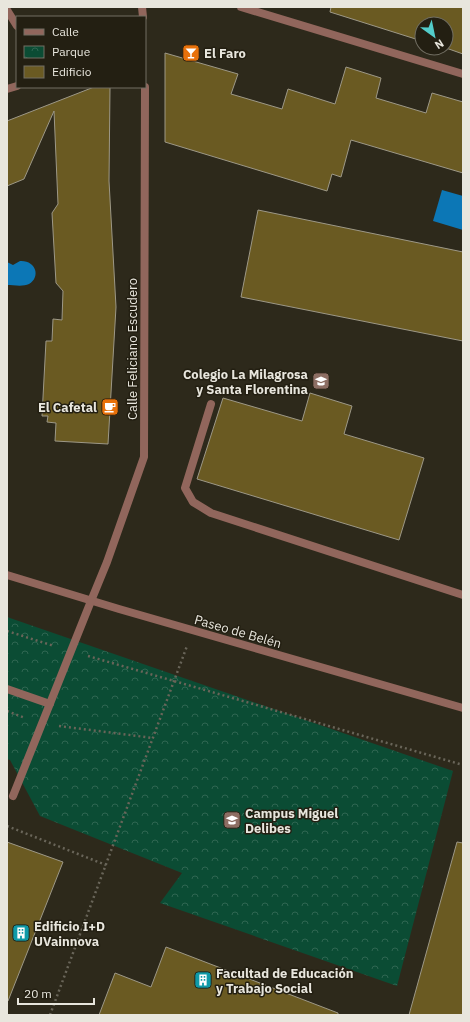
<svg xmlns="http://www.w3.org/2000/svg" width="470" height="1022" font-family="'IBM Plex Sans',sans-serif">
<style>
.park{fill:url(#park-crowns)}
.water{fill:#0c77b6}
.building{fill:#6a5a22;stroke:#9d9887}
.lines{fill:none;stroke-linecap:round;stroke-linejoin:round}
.path{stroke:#696559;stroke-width:2.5;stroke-dasharray:2 3;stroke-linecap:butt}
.lane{stroke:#91665c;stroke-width:8}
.street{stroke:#91665c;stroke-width:8}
.labels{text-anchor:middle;stroke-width:3;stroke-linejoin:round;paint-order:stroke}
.poi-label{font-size:13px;font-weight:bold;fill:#e8e6dd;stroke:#231f12;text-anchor:start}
.street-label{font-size:13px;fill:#e8e6dd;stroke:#231f12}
</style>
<defs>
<pattern id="park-crowns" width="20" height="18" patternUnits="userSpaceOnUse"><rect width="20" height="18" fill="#0b4c34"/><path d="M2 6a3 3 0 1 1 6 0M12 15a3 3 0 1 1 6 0" fill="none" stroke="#2f6651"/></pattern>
</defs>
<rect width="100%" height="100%" fill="#2d291b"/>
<polygon class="park" points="7,617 453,771 397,986 160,903 182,873 40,816 10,760 7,759"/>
<g class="water">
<polygon points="442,190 463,196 463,230 433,221"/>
<path d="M20,261c16,-1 21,16 9,23 -6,3 -16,1 -22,1v-23l6,3z"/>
</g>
<g class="building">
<polygon points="331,7 463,7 463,54 446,48 446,24 422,24 422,41 330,12"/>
<polygon points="165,53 238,74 231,94 282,109 288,89 335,104 346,67 381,78 376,98 426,113 432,93 463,102 463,173 351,140 341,177 332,174 327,191 165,142"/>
<polygon points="94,87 110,87 109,181 116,307 108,444 55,441 56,423 47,422 48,416 42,416 46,341 52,341 53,319 62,320 63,291 56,283 52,213 58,204 54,111 24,179 7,186 7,121"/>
<polygon points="258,210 463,252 463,341 241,297"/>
<polygon points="310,393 352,406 344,434 424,458 399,540 197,479 223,398 302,421"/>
<polygon points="7,842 63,862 8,1001 7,1001"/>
<polygon points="457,842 463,843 463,1015 409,1015"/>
<polygon points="166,947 338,1013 338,1015 99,1015 115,973 151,987"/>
</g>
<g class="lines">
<g class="path">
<polyline points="7,631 54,646"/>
<polyline points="88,656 463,765"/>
<polyline points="7,711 25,718"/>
<polyline points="59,726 153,738"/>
<polyline points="7,826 106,865"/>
<polyline points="50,1015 187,646"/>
</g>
<g class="lane">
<polyline points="211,404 185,488 193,502 211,513 463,595"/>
<polyline points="7,689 50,704"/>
<polyline points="13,796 91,601"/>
</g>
<g class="street">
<polyline points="142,7 143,17"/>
<polyline points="241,7 463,74"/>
<polyline points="7,10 17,26"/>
<polyline points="7,89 17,86"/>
<polyline points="7,575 119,609 463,708"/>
<polyline points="91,601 107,562 144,457 145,87"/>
</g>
</g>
<defs>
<symbol id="bar-square" viewBox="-11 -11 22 22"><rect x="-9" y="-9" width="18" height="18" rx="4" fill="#e8710a" stroke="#231f12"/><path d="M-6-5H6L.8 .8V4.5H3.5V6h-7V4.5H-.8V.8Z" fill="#fff"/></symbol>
<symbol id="school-square" viewBox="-11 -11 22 22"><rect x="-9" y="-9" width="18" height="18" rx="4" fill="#8d6e63" stroke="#231f12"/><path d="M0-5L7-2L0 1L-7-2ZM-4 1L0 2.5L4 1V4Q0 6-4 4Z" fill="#fff"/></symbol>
<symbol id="cafe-square" viewBox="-11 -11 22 22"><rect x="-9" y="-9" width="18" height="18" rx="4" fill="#e8710a" stroke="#231f12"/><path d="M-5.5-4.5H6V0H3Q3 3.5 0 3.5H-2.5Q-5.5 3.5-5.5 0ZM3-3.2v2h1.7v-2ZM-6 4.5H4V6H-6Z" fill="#fff"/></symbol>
<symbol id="university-square" viewBox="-11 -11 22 22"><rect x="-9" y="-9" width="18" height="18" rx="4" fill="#8d6e63" stroke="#231f12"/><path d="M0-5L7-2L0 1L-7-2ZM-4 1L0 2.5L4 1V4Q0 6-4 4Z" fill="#fff"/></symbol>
<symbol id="building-square" viewBox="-11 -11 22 22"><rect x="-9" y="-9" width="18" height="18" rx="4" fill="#0f9aa8" stroke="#231f12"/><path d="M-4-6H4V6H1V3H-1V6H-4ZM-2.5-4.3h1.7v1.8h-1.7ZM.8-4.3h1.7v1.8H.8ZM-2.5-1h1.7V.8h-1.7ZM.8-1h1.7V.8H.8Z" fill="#fff"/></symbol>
</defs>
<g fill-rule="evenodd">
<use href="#bar-square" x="181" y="43" width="20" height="20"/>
<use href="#school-square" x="311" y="371" width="20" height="20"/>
<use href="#cafe-square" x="100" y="397" width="20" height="20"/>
<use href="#university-square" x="222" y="810" width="20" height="20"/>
<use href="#building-square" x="11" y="923" width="20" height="20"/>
<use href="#building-square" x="193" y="970" width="20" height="20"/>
</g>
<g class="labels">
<g class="poi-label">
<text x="204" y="58">El Faro</text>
<text x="308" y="379" text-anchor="end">Colegio La Milagrosa<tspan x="308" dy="15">y Santa Florentina</tspan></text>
<text x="97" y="412" text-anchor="end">El Cafetal</text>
<text x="245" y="818">Campus Miguel<tspan x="245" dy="15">Delibes</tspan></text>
<text x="34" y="931">Edificio I+D<tspan x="34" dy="15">UVainnova</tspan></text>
<text x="216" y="978">Facultad de Educación<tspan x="216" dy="15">y Trabajo Social</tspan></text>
</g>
<g class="street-label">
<text transform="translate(132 349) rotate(-90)" y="5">Calle Feliciano Escudero</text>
<text transform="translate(238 631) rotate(16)" y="5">Paseo de Belén</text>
</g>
</g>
<rect width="470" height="1022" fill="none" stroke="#e8e6dd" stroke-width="16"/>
<rect x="16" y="16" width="130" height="72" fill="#231f12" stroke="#726f63"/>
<rect x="24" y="29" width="20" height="6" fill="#91665c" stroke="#726f63"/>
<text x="52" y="36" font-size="12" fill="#e8e6dd">Calle</text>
<rect x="24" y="46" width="20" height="12" fill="url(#park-crowns)" stroke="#726f63"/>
<text x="52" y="56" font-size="12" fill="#e8e6dd">Parque</text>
<rect x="24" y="66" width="20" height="12" fill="#6a5a22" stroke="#726f63"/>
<text x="52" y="76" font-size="12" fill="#e8e6dd">Edificio</text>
<g transform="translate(434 36) rotate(147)"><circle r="19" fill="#231f12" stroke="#726f63"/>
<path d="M0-3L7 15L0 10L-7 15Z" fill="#53cdca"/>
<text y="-6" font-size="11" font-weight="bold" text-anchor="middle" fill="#e8e6dd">N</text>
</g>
<path d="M18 998v6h76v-6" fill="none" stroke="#e8e6dd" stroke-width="2"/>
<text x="24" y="998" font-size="12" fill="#e8e6dd" stroke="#231f12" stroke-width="3" paint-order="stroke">20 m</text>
</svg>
